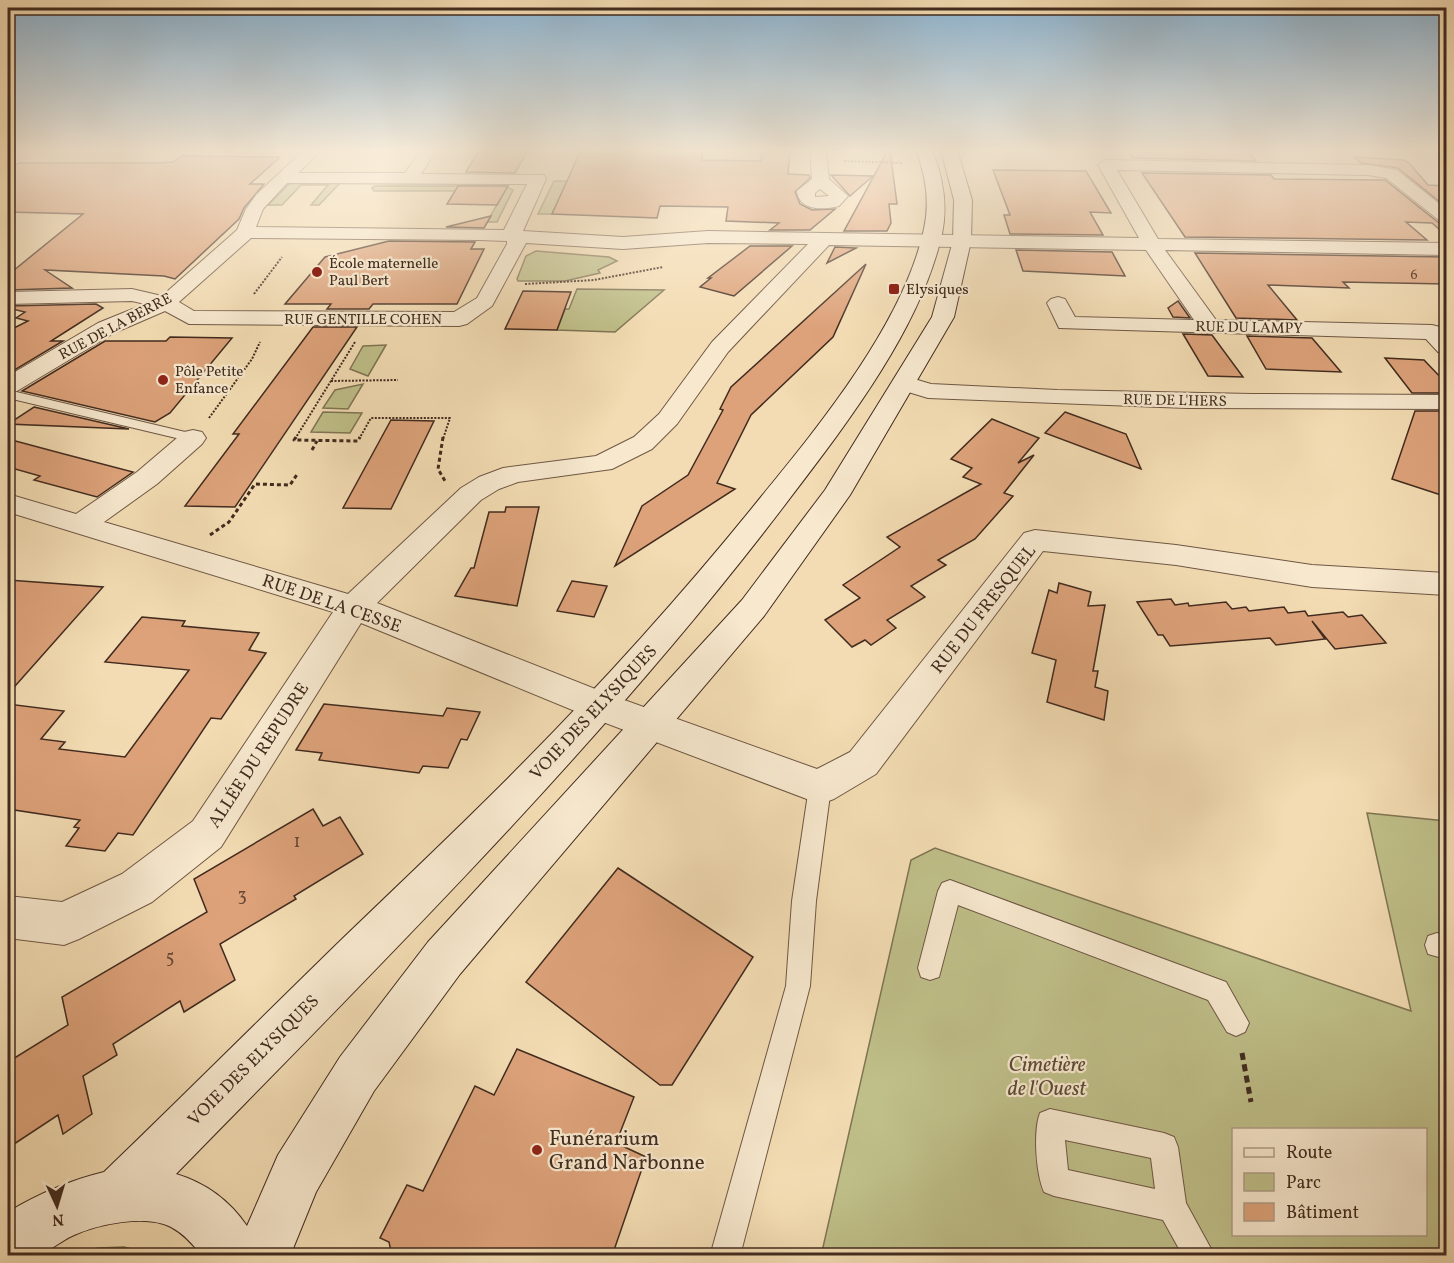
<svg xmlns="http://www.w3.org/2000/svg" width="1454" height="1263" font-family="Vollkorn,serif">
<style>
.green{fill:#bfbf89;stroke:#807554;stroke-width:1.5;fill-rule:evenodd}
.building{fill:#dda27a;stroke:#412b1f;stroke-width:1.5}
.lines{fill:none;stroke-linecap:round;stroke-linejoin:round}
.lane-casing{stroke:#6e5744;stroke-width:2}
.street-casing{stroke:#6e5744;stroke-width:2}
.secondary-casing{stroke:#412b1f;stroke-width:2}
.path-far2{stroke:#412b1f;stroke-width:2;stroke-dasharray:2 1.5;stroke-linecap:butt}
.path-far1{stroke:#412b1f;stroke-width:3;stroke-dasharray:4 3;stroke-linecap:butt}
.path{stroke:#412b1f;stroke-width:5;stroke-dasharray:7 4.5;stroke-linecap:butt}
.lane{fill:#f7e8ce;fill-rule:evenodd}
.street{fill:#f7e8ce;fill-rule:evenodd}
.secondary{fill:#f7e8ce;fill-rule:evenodd}
.poi-dot{fill:#8f2418;stroke:#f7e8ce;stroke-width:2}
.labels{text-anchor:middle;stroke-width:4.5;stroke-linejoin:round;paint-order:stroke}
.far-number-label{font-size:14px;fill:#684936}
.far-poi-label{font-size:15px;fill:#412b1f;stroke:#f7e8ce;text-anchor:start}
.far-street-label{font-size:15px;fill:#412b1f;stroke:#f7e8ce}
.street-label{font-size:18px;fill:#412b1f;stroke:#f7e8ce}
.near-number-label{font-size:18px;fill:#684936}
.near-park-label{font-size:21px;font-style:italic;fill:#5a4934;stroke:#f7e8ce}
.near-poi-label{font-size:21px;fill:#412b1f;stroke:#f7e8ce;text-anchor:start}
</style>
<rect width="100%" height="100%" fill="#f3dcb3"/>
<filter id="stains"><feTurbulence type="fractalNoise" baseFrequency=".00333" numOctaves="4"/><feColorMatrix values="0 0 0 0 .2 0 0 0 0 .09 0 0 0 0 .02 0 0 0 .5 -.17"/></filter>
<radialGradient id="worn" r=".72"><stop offset=".6" stop-color="#630" stop-opacity="0"/><stop offset="1" stop-color="#630" stop-opacity=".3"/></radialGradient>
<g class="green">
<polygon points="554,181 666,182 558,203 552,214 538,214"/>
<polygon points="298,182 341,182 319,205 311,205 328,185 301,185 282,205 268,205 289,184"/>
<polygon points="375,186 505,186 513,190 497,222 487,222 499,201 475,191 374,191 372,188"/>
<polygon points="536,251 609,257 617,261 598,270 600,273 565,281 518,281 517,279 526,256"/>
<polygon points="577,289 664,290 615,332 557,330 565,309 569,309"/>
<polygon points="386,345 368,376 350,369 363,346"/>
<polygon points="363,384 348,409 323,408 335,390"/>
<polygon points="323,412 362,413 350,433 311,432"/>
<path d="M1367,813l79,8v434l-625,1 90,-396 24,-12 476,163zM1234,1130h192v104h-192z"/>
<polygon points="124,1247 154,1255 69,1255 98,1248"/>
</g>
<g class="building">
<polygon points="479,150 528,150 515,173 466,172"/>
<polygon points="581,150 703,150 702,160 761,161 762,151 790,152 788,174 809,175 810,178 795,192 800,204 812,210 835,209 810,230 770,230 779,223 726,221 728,207 660,206 657,218 552,214"/>
<polygon points="888,150 890,150 897,204 889,204 891,223 887,231 844,231"/>
<polygon points="1127,150 1246,150 1256,161 1133,158"/>
<polygon points="182,156 280,157 250,184 264,184 244,208 239,219 175,279 164,276 45,270 72,288 8,290 8,275 83,214 8,212 8,170 19,163 158,163 173,162"/>
<polygon points="1354,157 1404,160 1409,163 1428,185 1446,186 1446,207 1398,168 1361,163"/>
<polygon points="993,170 1086,171 1111,213 1090,212 1103,235 1010,234 1004,215 1010,215"/>
<polygon points="1142,173 1271,175 1274,179 1385,180 1439,223 1446,224 1446,235 1432,223 1406,222 1427,240 1185,237"/>
<polygon points="831,175 873,176 850,196"/>
<polygon points="458,186 508,186 497,205 447,204"/>
<polygon points="491,216 484,228 446,227"/>
<polygon points="389,241 475,242 471,249 484,249 457,304 373,304 369,309 327,309 331,304 285,304 325,257"/>
<polygon points="750,246 792,246 734,296 700,287 711,278 708,278"/>
<polygon points="835,247 856,248 827,263"/>
<polygon points="1016,250 1112,252 1125,276 1023,271"/>
<polygon points="1195,253 1446,257 1446,284 1343,282 1349,288 1268,285 1297,320 1236,318"/>
<polygon points="866,264 833,337 751,415 717,483 735,489 615,566 642,506 688,475 723,410 720,409 731,387"/>
<polygon points="523,291 571,292 557,330 505,329"/>
<polygon points="1178,301 1190,318 1173,317 1168,308"/>
<polygon points="96,304 103,308 51,341 63,341 8,374 8,331 28,321 16,318 25,312 8,308 8,306"/>
<polygon points="313,327 357,327 235,507 185,506 239,434 233,434"/>
<polygon points="1183,334 1212,335 1243,377 1208,376"/>
<polygon points="1247,336 1312,338 1341,372 1266,369"/>
<polygon points="170,337 232,338 170,413 155,422 22,391 105,341 166,341"/>
<polygon points="1385,358 1424,360 1446,383 1446,393 1412,393"/>
<polygon points="34,407 129,429 8,424"/>
<polygon points="1415,411 1446,411 1446,475 1441,495 1392,479"/>
<polygon points="1065,412 1126,434 1141,469 1045,433"/>
<polygon points="992,419 1039,438 1018,463 1034,455 1004,493 1013,496 975,539 938,560 946,565 911,586 925,597 887,620 896,628 871,645 865,640 852,647 825,620 860,598 843,585 900,547 887,537 981,484 963,477 972,468 951,459"/>
<polygon points="391,420 434,421 391,509 343,508"/>
<polygon points="8,439 64,454 133,472 97,497 34,480 40,476 8,467"/>
<polygon points="506,507 539,507 517,606 455,596 471,568 474,568 489,512 505,512"/>
<polygon points="8,580 103,587 8,694"/>
<polygon points="572,581 607,586 594,617 557,611"/>
<polygon points="1059,583 1091,592 1088,606 1105,605 1093,671 1098,671 1095,687 1108,691 1104,720 1047,702 1056,660 1032,653 1049,590 1057,593"/>
<polygon points="1171,599 1175,605 1188,603 1189,606 1226,602 1232,609 1246,607 1249,611 1284,607 1288,613 1305,611 1308,616 1343,612 1348,617 1362,615 1386,643 1335,649 1312,621 1325,639 1276,645 1270,638 1170,646 1163,635 1158,635 1137,602"/>
<polygon points="142,617 185,621 182,626 259,633 249,650 266,653 221,719 211,718 133,835 118,833 105,851 66,846 79,828 74,827 80,820 8,809 8,704 64,711 41,739 65,742 59,749 125,757 189,670 105,662"/>
<polygon points="324,704 443,716 447,708 480,712 467,740 461,739 448,768 423,766 419,773 319,760 322,753 296,750"/>
<polygon points="313,809 323,826 340,817 363,854 294,896 296,899 220,944 235,980 184,1012 180,1001 113,1044 117,1055 83,1076 92,1114 63,1134 58,1115 8,1148 8,1062 68,1025 62,997 207,912 194,879"/>
<polygon points="618,868 753,957 672,1085 660,1085 526,982"/>
<polygon points="517,1049 634,1097 616,1143 646,1157 612,1256 392,1256 389,1242 380,1238 407,1185 423,1191 475,1086 494,1095"/>
</g>
<g class="lines">
<defs>
<g id="lane">
<polygon points="8,390 198,435 200,438 193,442 8,398"/>
<polygon points="820,778 827,781 831,787 816,901 810,986 740,1256 710,1256 786,986 792,901 809,787 813,781"/>
<polygon points="950,880 1226,982 1249,1023 1245,1032 1236,1036 1227,1032 1208,1000 958,905 939,977 930,980 921,977 918,968 938,891 942,883"/>
<polygon points="1437,933 1446,935 1446,959 1428,954 1425,945 1428,936"/>
<path d="M1050,1109l114,24 10,4 4,10 8,56 29,53h-32l-20,-36 -109,-24 -10,-4c-8,-18 -11,-61 -4,-79zM1065,1140l86,18 4,31 -87,-19z"/>
</g>
<g id="street">
<path d="M304,150h18l-24,23h107l16,-23h16l-16,24 123,1 2,4 -23,52 100,6 85,-6 431,7 -41,-73 8,-5 262,5 29,5 49,39v13l-6,-1 -54,-43 -18,-3 -251,-5 41,69 288,4v12l-281,-5 51,70 216,5 8,2 6,7v20l-8,-2 -12,-13 -367,-11 -12,-25 4,-4 7,-2 7,2 10,18 119,3 -48,-70 -317,-5 -101,107 -51,72 -25,25 -40,20 -94,13 -19,7 -18,11 -104,103 236,93 204,73 33,-17 174,-219 11,-3 141,15 136,20 134,8v22l-134,-8 -136,-22 -133,-14 -167,223 -42,25 -14,5 -233,-88 -226,-93 -140,224 -69,55 -73,37 -15,6 -56,-7v-42l54,6 60,-28 71,-53 140,-209 -325,-100v-18l68,20 61,-42 47,-40 9,-2 9,2 4,6 -4,6 -45,40 -53,38 244,72 113,-106 18,-11 24,-9 93,-12 38,-19 25,-23 53,-72 96,-98 -100,-1 -85,6 -97,-6 -34,63 -25,18 -8,2 -270,-2 -24,-13 -51,22 -97,58 -9,2v-17l90,-53 47,-19 -13,-3 -124,3v-12l124,-3 30,7 75,-66 9,-21 11,-15zM287,183l240,1 -23,46 -248,-3 7,-18zM251,238l228,2 28,1v3l-30,54 -23,14 -260,-1 -15,-9z"/>
<path d="M810,150h16l3,29 19,17 -9,10c-16,4 -40,5 -42,-15l15,-12zM820,189l9,7 -14,1v-4z"/>
<polygon points="904,376 931,384 1057,390 1252,394 1446,395 1446,409 1187,408 928,398 895,388 892,383 895,378"/>
</g>
<path id="secondary" d="M916,150h16c11,27 16,55 10,84 -22,98 -101,197 -161,276 -182,238 -396,450 -605,664 30,9 54,27 71,52l31,-71 62,-98 88,-115 314,-342 83,-110 107,-173 21,-76 1,-41 -13,-50h16l15,50 -1,41 -17,76 -104,178 -86,121 -304,358 -86,117 -58,101 -26,64h-88c-9,-12 -18,-22 -31,-29 -25,-13 -74,-3 -99,9 -11,5 -21,14 -32,19 -8,3 -23,1 -32,1v-44c30,-18 63,-32 96,-40 79,-76 157,-154 236,-231 61,-59 123,-117 183,-178 84,-85 163,-173 238,-266 59,-72 143,-175 163,-268 6,-27 2,-53 -8,-79z"/>
</defs>
<use href="#lane" class="lane-casing"/>
<use href="#street" class="street-casing"/>
<use href="#secondary" class="secondary-casing"/>
<g class="path-far2">
<polyline points="844,161 903,163"/>
<polyline points="525,284 594,280 663,267"/>
<polyline points="254,294 282,257"/>
<polyline points="331,381 398,380"/>
<polyline points="209,418 252,359 260,342"/>
<polyline points="295,439 355,342"/>
<polyline points="359,439 371,418 450,418 443,439"/>
</g>
<g class="path-far1">
<polyline points="296,437 294,440 358,441 360,437"/>
<polyline points="443,437 438,469 445,481"/>
<polyline points="312,450 317,441"/>
<polyline points="210,535 229,522 255,484 290,485 298,473"/>
</g>
<polyline class="path" points="1242,1053 1251,1102"/>
<use href="#lane" class="lane"/>
<use href="#street" class="street"/>
<use href="#secondary" class="secondary"/>
</g>
<linearGradient id="sky" x2="0" y2="1"><stop stop-color="#8cb6d5"/><stop offset="0.46" stop-color="#faefdd"/><stop offset="1" stop-color="#faefdd" stop-opacity="0"/></linearGradient>
<rect width="1454" height="327" fill="url(#sky)"/>
<g class="poi-dot">
<circle cx="317" cy="272" r="6"/>
<rect x="888" y="283" width="12" height="12" rx="3"/>
<circle cx="163" cy="380" r="6"/>
<circle cx="537" cy="1150" r="6"/>
</g>
<g class="labels">
<g class="far-number-label">
<text x="1414" y="279">6</text>
</g>
<g class="far-poi-label">
<text x="329" y="268">École maternelle<tspan x="329" dy="17">Paul Bert</tspan></text>
<text x="906" y="294">Elysiques</text>
<text x="175" y="376">Pôle Petite<tspan x="175" dy="17">Enfance</tspan></text>
</g>
<g class="far-street-label">
<text x="363" y="324">RUE GENTILLE COHEN</text>
<text transform="translate(115 326) rotate(-28)" y="5">RUE DE LA BERRE</text>
<text transform="translate(1249 327) rotate(1)" y="5">RUE DU LAMPY</text>
<text transform="translate(1175 400) rotate(1)" y="5">RUE DE L'HERS</text>
</g>
<g class="street-label">
<text transform="translate(332 603) rotate(19)" y="6">RUE DE LA CESSE</text>
<text transform="translate(983 609) rotate(-52)" y="6">RUE DU FRESQUEL</text>
<text transform="translate(593 712) rotate(-47)" y="6">VOIE DES ELYSIQUES</text>
<text transform="translate(258 755) rotate(-57)" y="6">ALLÉE DU REPUDRE</text>
<text transform="translate(253 1060) rotate(-45)" y="6">VOIE DES ELYSIQUES</text>
</g>
<g class="near-number-label">
<text x="297" y="847">1</text>
<text x="242" y="901">3</text>
<text x="170" y="963">5</text>
</g>
<g class="near-park-label">
<text x="1047" y="1071">Cimetière<tspan x="1047" dy="24">de l'Ouest</tspan></text>
</g>
<g class="near-poi-label">
<text x="549" y="1145">Funérarium<tspan x="549" dy="24">Grand Narbonne</tspan></text>
</g>
</g>
<rect width="1454" height="1263" fill="none" stroke="#f3dcb3" stroke-width="30"/>
<rect x="9" y="9" width="1436" height="1245" fill="none" stroke="#412b1f" stroke-width="3"/>
<rect x="15" y="15" width="1424" height="1233" fill="none" stroke="#412b1f" stroke-width="1.5"/>
<rect x="1232" y="1128" width="195" height="108" fill="#f7e8ce" stroke="#ae9c88" stroke-width="1.5"/>
<rect x="1244" y="1148" width="30" height="9" fill="#f7e8ce" stroke="#ae9c88" stroke-width="1.5"/>
<text x="1286" y="1158" font-size="18" fill="#412b1f">Route</text>
<rect x="1244" y="1173" width="30" height="18" fill="#bfbf89" stroke="#ae9c88" stroke-width="1.5"/>
<text x="1286" y="1188" font-size="18" fill="#412b1f">Parc</text>
<rect x="1244" y="1203" width="30" height="18" fill="#dda27a" stroke="#ae9c88" stroke-width="1.5"/>
<text x="1286" y="1218" font-size="18" fill="#412b1f">Bâtiment</text>
<g transform="translate(57 1206) rotate(176)" stroke="#f7e8ce" stroke-width="4.5" paint-order="stroke">
<path d="M0-4.5L10 22L0 15L-10 22Z" fill="#412b1f"/>
<text y="-9" font-size="16" font-weight="bold" text-anchor="middle" fill="#412b1f">N</text>
</g>
<rect width="100%" height="100%" filter="url(#stains)"/>
<rect width="100%" height="100%" fill="url(#worn)"/>
</svg>
